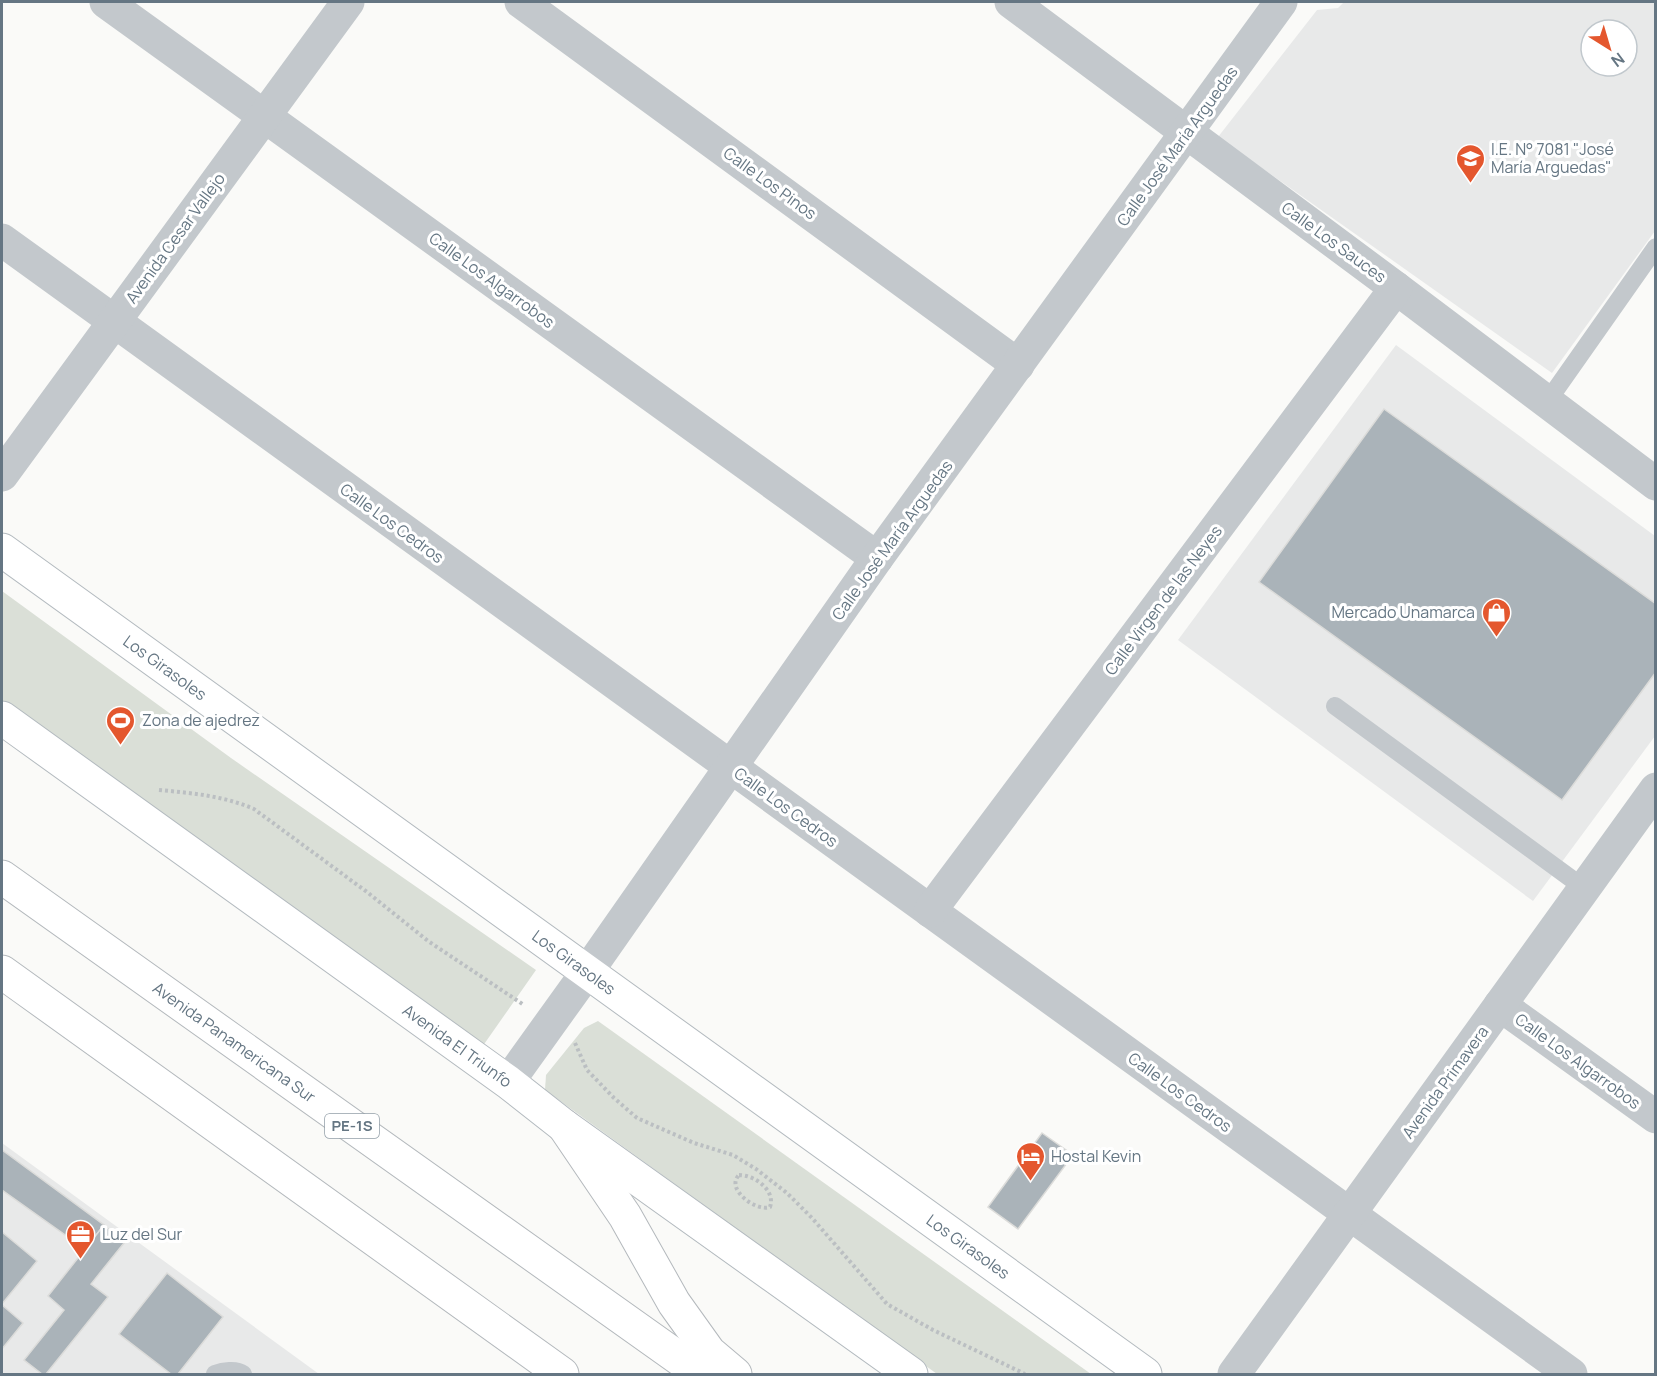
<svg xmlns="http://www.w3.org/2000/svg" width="1657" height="1376" font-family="Manrope,sans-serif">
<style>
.built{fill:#e8e9e9;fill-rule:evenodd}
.green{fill:#dadfd7}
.building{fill:#aab3b9;stroke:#dcdcda;stroke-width:1.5}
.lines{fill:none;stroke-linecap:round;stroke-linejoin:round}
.secondary-casing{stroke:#b3babf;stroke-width:35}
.highway-casing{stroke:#b4b9bd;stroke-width:35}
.path{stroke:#bbbfc2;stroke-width:4;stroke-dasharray:3 3;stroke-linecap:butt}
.lane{stroke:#c3c8cc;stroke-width:18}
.street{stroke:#c3c8cc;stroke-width:33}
.secondary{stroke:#fff;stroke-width:33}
.highway{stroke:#fff;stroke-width:33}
.labels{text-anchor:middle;stroke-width:6;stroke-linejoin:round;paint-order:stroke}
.shield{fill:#fff;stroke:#939fa8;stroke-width:1.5}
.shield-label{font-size:15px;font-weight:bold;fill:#657683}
.street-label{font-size:16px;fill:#657683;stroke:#fff}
.poi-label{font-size:16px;fill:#657683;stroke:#fff;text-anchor:start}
</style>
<rect width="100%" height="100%" fill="#fafaf8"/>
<g class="built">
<path d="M1344,2h311v229l-103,142 -334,-236 99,-127 21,-2zM1591,30h36v36h-36z"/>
<polygon points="1396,345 1655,536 1655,736 1533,901 1178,640"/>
<polygon points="2,1143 319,1374 2,1374"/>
</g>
<g class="green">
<polygon points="2,591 231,758 536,970 480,1050 2,707"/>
<polygon points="598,1021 1091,1374 937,1374 545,1090 546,1075 584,1028"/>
</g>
<g class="building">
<polygon points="1384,409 1656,604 1656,672 1562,800 1259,582"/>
<polygon points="1042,1133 1073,1155 1018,1229 988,1207"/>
<polygon points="2,1150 104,1225 85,1249 2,1190"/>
<polygon points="104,1225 124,1243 91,1284 108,1297 46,1374 42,1374 24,1360 64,1310 48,1296"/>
<polygon points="2,1232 37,1261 2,1304"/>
<polygon points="167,1273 223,1317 178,1374 171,1374 119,1334"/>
<polygon points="2,1305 23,1323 2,1349"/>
</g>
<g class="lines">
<defs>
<g id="secondary">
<path id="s1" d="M2,550l1143,824"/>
<path id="s2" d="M2,718l506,364 56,44 347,248"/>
</g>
<g id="highway">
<path id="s3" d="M2,877l699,497"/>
<polyline points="2,972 562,1374"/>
<polyline points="564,1126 625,1216 674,1303 709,1352 735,1374"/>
</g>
</defs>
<use href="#secondary" class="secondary-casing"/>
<use href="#highway" class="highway-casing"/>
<g class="path">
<path d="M159,790c33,3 65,6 95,19l113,83 61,49 96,64"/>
<polyline points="575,1043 587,1070 614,1098 637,1118 694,1143 733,1155 756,1169 787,1193 812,1218 887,1304 933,1330 1025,1374"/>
<path d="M739,1175c15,0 37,15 31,32 -14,5 -45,-18 -31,-32z"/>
</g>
<g class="lane">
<polyline points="1547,402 1656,247"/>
<polyline points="1335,706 1584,888"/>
<path d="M215,1374c8,-3 21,-5 28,0"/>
</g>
<g class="street">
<polyline points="106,2 877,558"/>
<polyline points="521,2 1018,365"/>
<polyline points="1011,2 1396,288 1656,484"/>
<polyline points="2,240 1571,1374"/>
<polyline points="2,475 348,2"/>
<polyline points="930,911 1396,288"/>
<polyline points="1500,1005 1656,1117"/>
<polyline points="508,1082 587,972 877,558 1281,2"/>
<polyline points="1234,1374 1656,789"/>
</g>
<use href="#secondary" class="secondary"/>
<use href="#highway" class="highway"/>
</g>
<defs>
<symbol id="school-pin" viewBox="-11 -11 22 30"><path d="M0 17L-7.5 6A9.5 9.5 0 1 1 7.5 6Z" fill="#e4572e" stroke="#fff"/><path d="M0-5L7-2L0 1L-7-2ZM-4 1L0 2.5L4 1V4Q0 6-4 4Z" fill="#fff"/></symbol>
<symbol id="shop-pin" viewBox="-11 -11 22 30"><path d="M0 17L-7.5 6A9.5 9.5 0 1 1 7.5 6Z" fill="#e4572e" stroke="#fff"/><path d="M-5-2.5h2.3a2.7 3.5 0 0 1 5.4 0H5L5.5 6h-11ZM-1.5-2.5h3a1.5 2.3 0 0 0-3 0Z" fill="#fff"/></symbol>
<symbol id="stadium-pin" viewBox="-11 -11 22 30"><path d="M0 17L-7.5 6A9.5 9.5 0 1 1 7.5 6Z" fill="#e4572e" stroke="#fff"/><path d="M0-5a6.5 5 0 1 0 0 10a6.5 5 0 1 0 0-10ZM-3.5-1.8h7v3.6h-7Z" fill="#fff"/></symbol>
<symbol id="hotel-pin" viewBox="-11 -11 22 30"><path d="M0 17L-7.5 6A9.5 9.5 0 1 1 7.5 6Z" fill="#e4572e" stroke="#fff"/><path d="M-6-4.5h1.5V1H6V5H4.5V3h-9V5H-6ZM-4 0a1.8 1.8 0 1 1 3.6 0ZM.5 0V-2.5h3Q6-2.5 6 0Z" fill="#fff"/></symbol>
<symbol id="office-pin" viewBox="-11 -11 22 30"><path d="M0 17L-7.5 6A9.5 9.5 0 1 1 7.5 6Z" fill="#e4572e" stroke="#fff"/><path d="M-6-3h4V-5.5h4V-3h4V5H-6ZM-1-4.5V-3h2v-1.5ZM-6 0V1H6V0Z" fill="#fff"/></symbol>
</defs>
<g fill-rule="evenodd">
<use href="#school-pin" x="1454" y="142" width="33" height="45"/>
<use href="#shop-pin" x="1480" y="596" width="33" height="45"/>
<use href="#stadium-pin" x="104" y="704" width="33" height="45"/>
<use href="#hotel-pin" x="1014" y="1140" width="33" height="45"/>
<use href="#office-pin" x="64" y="1218" width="33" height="45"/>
</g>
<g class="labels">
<rect class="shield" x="325" y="1114" width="54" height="24" rx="4.5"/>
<g class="shield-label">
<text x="352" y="1131">PE-1S</text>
</g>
<g class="street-label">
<text transform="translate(1177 146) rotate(-54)" y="6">Calle José María Arguedas</text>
<text transform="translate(770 183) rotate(36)" y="6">Calle Los Pinos</text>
<text transform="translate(175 238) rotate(-54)" y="6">Avenida Cesar Vallejo</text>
<text transform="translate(1334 242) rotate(36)" y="6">Calle Los Sauces</text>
<text transform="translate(492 280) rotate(36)" y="6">Calle Los Algarrobos</text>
<text transform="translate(392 523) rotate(36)" y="6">Calle Los Cedros</text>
<text transform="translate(892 540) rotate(-54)" y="6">Calle José María Arguedas</text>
<text transform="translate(1163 600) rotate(-53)" y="6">Calle Virgen de las Neyes</text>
<text dy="6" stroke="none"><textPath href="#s1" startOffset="201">Los Girasoles</textPath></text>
<text transform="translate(786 807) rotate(36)" y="6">Calle Los Cedros</text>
<text dy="6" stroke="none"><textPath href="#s1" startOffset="705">Los Girasoles</textPath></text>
<text dy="6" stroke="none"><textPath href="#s3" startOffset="285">Avenida Panamericana Sur</textPath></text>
<text dy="6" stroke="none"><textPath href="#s2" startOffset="561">Avenida El Triunfo</textPath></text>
<text transform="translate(1578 1061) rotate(36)" y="6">Calle Los Algarrobos</text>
<text transform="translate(1445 1082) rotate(-54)" y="6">Avenida Primavera</text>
<text transform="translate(1180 1092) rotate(36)" y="6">Calle Los Cedros</text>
<text dy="6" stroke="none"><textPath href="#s1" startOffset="1191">Los Girasoles</textPath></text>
</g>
<g class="poi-label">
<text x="1491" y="155">I.E. N° 7081 "José<tspan x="1491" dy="18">María Arguedas"</tspan></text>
<text x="1475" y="618" text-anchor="end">Mercado Unamarca</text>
<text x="142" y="726">Zona de ajedrez</text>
<text x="1051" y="1162">Hostal Kevin</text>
<text x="102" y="1240">Luz del Sur</text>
</g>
</g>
<rect width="1657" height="1376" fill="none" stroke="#657683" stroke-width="6"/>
<g transform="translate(1609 48) rotate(143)"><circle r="28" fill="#ffffff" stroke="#c1c8cd" stroke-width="1.5"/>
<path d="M0-4.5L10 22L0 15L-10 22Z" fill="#e4572e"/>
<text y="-9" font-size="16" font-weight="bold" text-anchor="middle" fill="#657683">N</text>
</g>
</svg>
